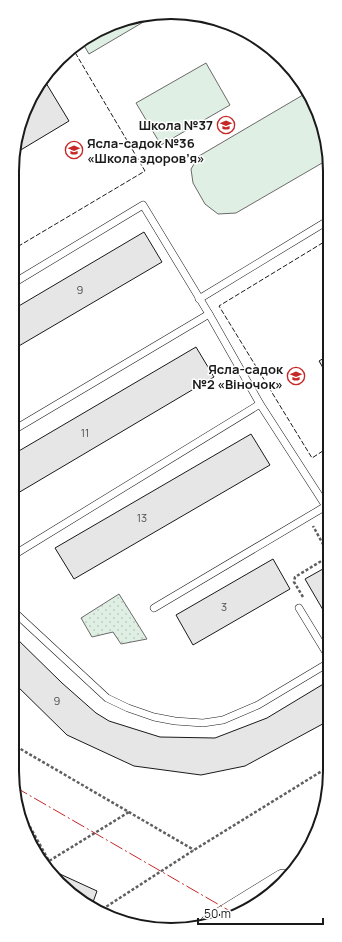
<svg xmlns="http://www.w3.org/2000/svg" width="342" height="942" font-family="Manrope,sans-serif">
<style>
.park{fill:url(#park-dots);stroke:#6a6a6a}
.pitch{fill:#e0efe3;stroke:#6a6a6a}
.building{fill:#e6e6e6;stroke:#1a1a1a}
.lines{fill:none;stroke-linecap:round;stroke-linejoin:round}
.lane-casing{stroke:#1a1a1a;stroke-width:8}
.secondary-casing{stroke:#1a1a1a;stroke-width:22}
.path{stroke:#5f5f5f;stroke-width:2.5;stroke-dasharray:3 2;stroke-linecap:butt}
.lane{stroke:#fff;stroke-width:7}
.secondary{stroke:#fff;stroke-width:21}
.fence{stroke:#1a1a1a;stroke-width:1;stroke-dasharray:5 2;stroke-linecap:butt}
.power{stroke:#c62828;stroke-width:1;stroke-dasharray:14 3 2 3;stroke-linecap:butt}
.labels{text-anchor:middle;stroke-width:3;stroke-linejoin:round;paint-order:stroke}
.number-label{font-size:11px;fill:#4d4d4d}
.poi-label{font-size:13px;font-weight:bold;fill:#1a1a1a;stroke:#fff;text-anchor:end}
.rim{fill:none;stroke:#1a1a1a;stroke-width:2}
</style>
<defs>
<pattern id="park-dots" width="8" height="8" patternUnits="userSpaceOnUse"><rect width="8" height="8" fill="#e0efe3"/><path d="M2 2h.1M6 6h.1" fill="none" stroke="#c0ccc2" stroke-width="1.8" stroke-linecap="round"/></pattern>
</defs>
<rect width="100%" height="100%" fill="#fff"/>
<polygon class="park" points="119,594 147,639 121,644 113,632 92,637 81,618"/>
<g class="pitch">
<polygon points="150,13 157,14 89,54 82,42 91,33"/>
<polygon points="206,63 230,105 161,145 136,103"/>
<path d="M308,92c9,14 21,50 21,67l-93,54 -18,1 -13,-10 -12,-21 -2,-14 8,-13z"/>
</g>
<g class="building">
<polygon points="43,78 69,121 14,154 17,130"/>
<polygon points="144,232 162,262 12,350 12,310"/>
<polygon points="196,347 214,377 18,493 12,483 12,455"/>
<polygon points="329,355 329,378 319,361"/>
<polygon points="251,434 270,465 74,579 55,548"/>
<polygon points="273,559 290,589 193,645 176,615"/>
<polygon points="330,565 330,622 305,579"/>
<polygon points="12,634 62,683 96,713 109,721 160,737 215,738 267,718 330,680 330,720 245,766 201,775 134,766 67,735 12,681"/>
<polygon points="49,869 97,891 92,905 91,906 52,876 49,871"/>
</g>
<g class="lines">
<defs>
<g id="lane">
<polyline points="12,284 143,205 209,314 260,404 329,511"/>
<polyline points="199,299 329,220"/>
<polyline points="12,431 209,314"/>
<polyline points="12,556 260,404"/>
<polyline points="154,608 326,506"/>
<polyline points="299,608 330,659"/>
<polyline points="12,610 107,698 128,708 154,717 175,721 203,723 223,720 258,705 330,662"/>
</g>
<polyline id="secondary" points="210,925 283,880"/>
</defs>
<use href="#lane" class="lane-casing"/>
<use href="#secondary" class="secondary-casing"/>
<g class="path">
<polyline points="303,597 294,582 295,577 328,557 329,555 313,526"/>
<polyline points="12,744 194,850"/>
<polyline points="20,809 49,861 129,812"/>
<polyline points="44,864 49,861"/>
<polyline points="98,912 194,850 330,766"/>
</g>
<use href="#lane" class="lane"/>
<use href="#secondary" class="secondary"/>
<g class="fence">
<polyline points="329,239 219,306 312,458 329,447"/>
<polyline points="12,250 145,171 73,49"/>
</g>
<polyline class="power" points="15,787 235,914"/>
</g>
<defs>
<symbol id="school-ring" viewBox="-11 -11 22 22"><circle r="9.5" fill="#fff" stroke="#c62828" stroke-width="1.5"/><path d="M0-5L7-2L0 1L-7-2ZM-4 1L0 2.5L4 1V4Q0 6-4 4Z" fill="#c62828"/></symbol>
</defs>
<g fill-rule="evenodd">
<use href="#school-ring" x="216" y="115" width="20" height="20"/>
<use href="#school-ring" x="64" y="140" width="20" height="20"/>
<use href="#school-ring" x="286" y="366" width="20" height="20"/>
</g>
<g class="labels">
<g class="number-label">
<text x="80" y="294">9</text>
<text x="85" y="437">11</text>
<text x="142" y="522">13</text>
<text x="224" y="611">3</text>
<text x="57" y="705">9</text>
</g>
<g class="poi-label">
<text x="213" y="130">Школа №37</text>
<text x="87" y="148" text-anchor="start">Ясла-садок №36<tspan x="87" dy="15">«Школа здоров’я»</tspan></text>
<text x="283" y="374">Ясла-садок<tspan x="283" dy="15">№2 «Віночок»</tspan></text>
</g>
</g>
<path d="M0 0H342V942H0ZM171 19H171A152 152 0 0 1 323 171V771A152 152 0 0 1 171 923H171A152 152 0 0 1 19 771V171A152 152 0 0 1 171 19Z" fill="#fff" fill-rule="evenodd"/>
<path class="rim" d="M171 19H171A152 152 0 0 1 323 171V771A152 152 0 0 1 171 923H171A152 152 0 0 1 19 771V171A152 152 0 0 1 171 19Z"/>
<path d="M198 918v6h125v-6" fill="none" stroke="#1a1a1a" stroke-width="2"/>
<text x="204" y="918" font-size="12" fill="#1a1a1a" stroke="#ffffff" stroke-width="3" paint-order="stroke">50 m</text>
</svg>
